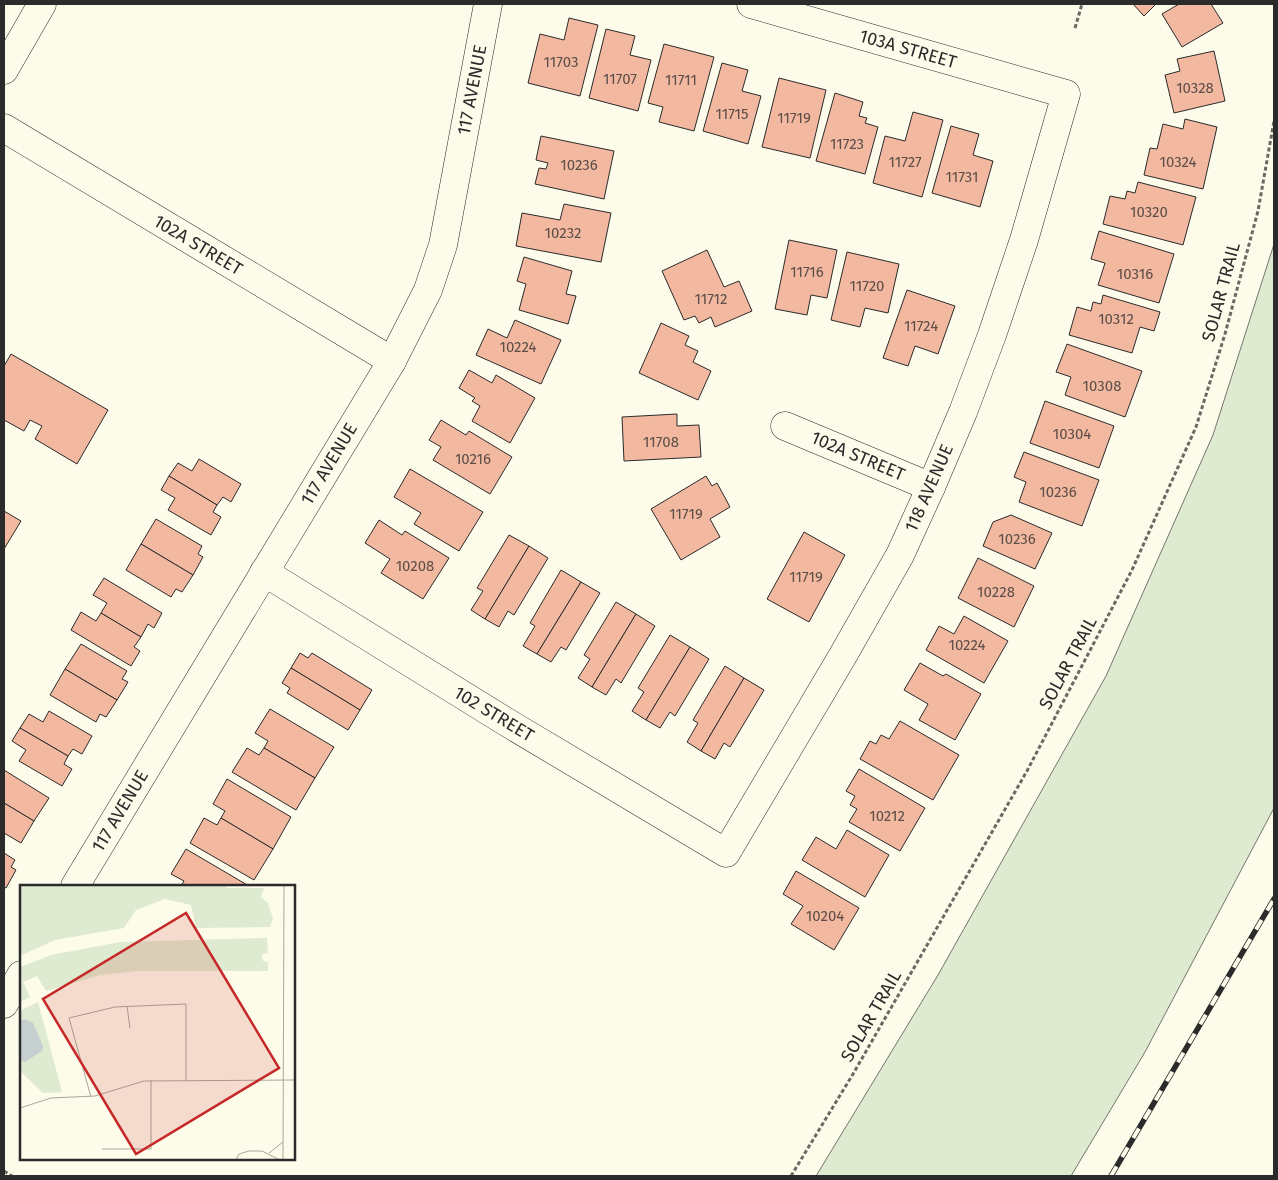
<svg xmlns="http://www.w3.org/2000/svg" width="1278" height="1180" font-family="'Fira Sans',sans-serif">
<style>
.green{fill:#deebd1;stroke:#74746e}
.building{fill:#f2b8a0;stroke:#2b2b2b}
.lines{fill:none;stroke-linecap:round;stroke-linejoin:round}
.minor-casing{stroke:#2b2b2b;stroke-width:29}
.path{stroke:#6a6964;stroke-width:3;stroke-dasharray:4 2.5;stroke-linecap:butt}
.minor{stroke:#fdfbea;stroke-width:28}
.rail-casing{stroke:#2b2b2b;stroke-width:5.5}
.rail{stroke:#fdfbea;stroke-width:4;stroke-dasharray:11;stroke-linecap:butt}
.labels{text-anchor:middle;stroke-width:4;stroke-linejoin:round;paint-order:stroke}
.number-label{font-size:15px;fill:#5d4e48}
.street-label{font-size:18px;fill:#2b2b2b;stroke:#fdfbea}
.inset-road{fill:none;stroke:#a9a89e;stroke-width:1}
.view{fill:#c62828;fill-opacity:0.15;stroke:#c62828;stroke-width:2.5}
.inset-edge{fill:none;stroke:#2b2b2b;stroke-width:2.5}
</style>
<rect width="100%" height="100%" fill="#fdfbea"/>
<polygon class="green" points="1274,244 1274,808 1145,1052 1071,1176 816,1176 938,975 1106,676 1213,435"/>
<g class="building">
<polygon points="1133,4 1156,4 1144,16"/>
<polygon points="1179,4 1211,4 1223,23 1182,47 1162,14"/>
<polygon points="569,18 598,25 580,96 528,83 540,34 564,40"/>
<polygon points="606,29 635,36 630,55 651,60 638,111 589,98"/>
<polygon points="664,44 714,57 694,131 659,122 663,107 648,103"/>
<polygon points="1214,51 1225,101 1174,113 1165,75 1180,71 1177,59"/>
<polygon points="722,63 748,70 742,91 761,96 748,144 703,131"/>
<polygon points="779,78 826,90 810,158 762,147"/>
<polygon points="835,93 863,102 859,116 867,118 865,123 878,127 865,174 816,161"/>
<polygon points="913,112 943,120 922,197 873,183 885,136 905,141"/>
<polygon points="1185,119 1217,127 1203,189 1144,175 1150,148 1157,149 1163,124 1183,129"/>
<polygon points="951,126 979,134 973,155 993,161 980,207 932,193"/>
<polygon points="541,136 614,151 604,199 535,184 539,168 546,169 548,163 536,160"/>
<polygon points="1138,182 1196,197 1183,245 1103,224 1110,196 1125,199 1127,191 1135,193"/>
<polygon points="564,204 611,213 601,262 516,246 522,213 560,220"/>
<polygon points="1099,231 1174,254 1159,303 1098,285 1105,263 1091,259"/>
<polygon points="789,240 837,250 827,298 811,295 807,315 775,309"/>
<polygon points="707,250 724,287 739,281 752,311 715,327 711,317 699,323 695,316 684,320 662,271"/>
<polygon points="847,252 899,264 888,313 865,308 860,327 831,320"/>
<polygon points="524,257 572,271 566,294 576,296 568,324 519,310 526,284 517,281"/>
<polygon points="907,290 955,306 938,354 915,346 908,366 883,358"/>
<polygon points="1103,295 1160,312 1154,331 1140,327 1132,353 1069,335 1077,307 1091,311 1093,302 1101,304"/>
<polygon points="515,320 561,340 541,384 476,355 488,329 507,338"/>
<polygon points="661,323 689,336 685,345 698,351 693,362 711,371 698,400 639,373"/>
<polygon points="1067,344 1142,371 1125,417 1065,395 1071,377 1056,372"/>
<polygon points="11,354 108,410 77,464 35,439 42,426 30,420 24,431 4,420 4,366"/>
<polygon points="469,370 492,383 496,375 535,398 510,443 472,421 480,406 472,401 475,398 459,388"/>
<polygon points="1045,401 1114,426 1099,468 1030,443"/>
<polygon points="677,414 677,426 699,425 701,457 624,461 622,417"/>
<polygon points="441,420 466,435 469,431 512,457 490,494 433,460 441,447 429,440"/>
<polygon points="1024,452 1099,480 1082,526 1019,502 1026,482 1014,477"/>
<polygon points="199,459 241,484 231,502 223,497 217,505 169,476 178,463 192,471"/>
<polygon points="410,469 483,512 459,551 414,524 421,513 394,497"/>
<polygon points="169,476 217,505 213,512 221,517 211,535 168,510 175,498 161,490"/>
<polygon points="706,476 712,486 717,483 730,507 710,519 720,537 681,560 651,509"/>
<polygon points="4,511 21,521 4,549"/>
<polygon points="1011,515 1052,533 1035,569 983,546 993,522"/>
<polygon points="156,519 202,546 198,554 203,557 193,575 141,544"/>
<polygon points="379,520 402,535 405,531 449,558 423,599 381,573 390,559 365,543"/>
<polygon points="804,532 845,555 809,622 767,599"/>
<polygon points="509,535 529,546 485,619 471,610 483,591 477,588"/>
<polygon points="141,544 193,575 182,592 176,589 171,597 126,570"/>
<polygon points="529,546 548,558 514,615 508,611 499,627 485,619"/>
<polygon points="978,558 1034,586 1014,627 958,598"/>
<polygon points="561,570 581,582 537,654 523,646 535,626 530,623"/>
<polygon points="104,578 162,613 154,628 148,624 141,637 101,613 107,603 93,595"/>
<polygon points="581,582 600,593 566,650 561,647 551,662 537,654"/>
<polygon points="616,602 636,614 592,687 578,678 590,659 584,655"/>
<polygon points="81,612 96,621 101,613 141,637 134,647 140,651 131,666 71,630"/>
<polygon points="636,614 655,626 621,683 616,679 606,695 592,687"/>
<polygon points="964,616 1008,641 984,683 926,650 939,626 954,634"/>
<polygon points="670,635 690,647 646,720 632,711 644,692 638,688"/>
<polygon points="81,644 127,671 122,679 128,682 117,700 65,669"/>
<polygon points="690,647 709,659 675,716 670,712 660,728 646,720"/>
<polygon points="300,653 308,658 312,653 372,690 360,710 291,668"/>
<polygon points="920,663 943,676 946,674 981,694 955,740 919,720 928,704 904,690"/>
<polygon points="725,666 744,678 701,751 687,742 698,723 693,720"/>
<polygon points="291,668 360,710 348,730 287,693 290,688 282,683"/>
<polygon points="65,669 117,700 106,717 100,714 96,722 50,695"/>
<polygon points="744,678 764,690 730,747 724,743 715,759 701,751"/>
<polygon points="270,709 334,747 315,778 264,748 268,741 255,733"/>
<polygon points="49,711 92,736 82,754 73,749 68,756 20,728 29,714 43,722"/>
<polygon points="900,721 959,755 933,800 860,759 870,741 876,744 881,735 889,739"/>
<polygon points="20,728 68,756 64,764 72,769 62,786 19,761 26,750 12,741"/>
<polygon points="247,748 259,755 264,748 315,778 296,810 232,772"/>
<polygon points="859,769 925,808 900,851 849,822 857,809 850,805 855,796 846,791"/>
<polygon points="4,770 49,798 34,821 4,803"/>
<polygon points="227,779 291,817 273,849 221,818 225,811 213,804"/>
<polygon points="4,803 34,821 21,843 4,833"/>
<polygon points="204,818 217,825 221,818 273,849 254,880 190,843"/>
<polygon points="847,830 889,855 865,897 802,860 816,837 836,849"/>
<polygon points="186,849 249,886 181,886 184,881 171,874"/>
<polygon points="4,853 15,860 11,867 16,870 6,888 4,887"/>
<polygon points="796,871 859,908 834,950 791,924 803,906 783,894"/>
</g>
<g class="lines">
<defs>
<g id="minor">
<polyline points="4,70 42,4"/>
<polyline points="4,128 392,361"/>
<polyline points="785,426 931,487"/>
<polyline points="264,572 508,723 726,853 842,657 900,555 931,487 963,412 992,335 1024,240 1066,94 751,4"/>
<polyline points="75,886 392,361 428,290 443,245 488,4"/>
<polyline points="4,1004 21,975"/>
</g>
</defs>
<use href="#minor" class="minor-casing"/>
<g class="path">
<polyline points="1075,28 1082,4"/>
<polyline points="4,1171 12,1176"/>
<polyline points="791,1176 853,1074 1027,771 1132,570 1196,427 1225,334 1258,211 1274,121"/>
</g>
<use href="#minor" class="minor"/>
<defs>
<polyline id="rail" points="1111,1176 1274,899"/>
</defs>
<use href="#rail" class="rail-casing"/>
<use href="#rail" class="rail"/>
</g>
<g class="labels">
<g class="number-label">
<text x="561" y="67">11703</text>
<text x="620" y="84">11707</text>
<text x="681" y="85">11711</text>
<text x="1195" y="93">10328</text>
<text x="732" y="119">11715</text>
<text x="794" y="123">11719</text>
<text x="847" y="149">11723</text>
<text x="905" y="167">11727</text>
<text x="1178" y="167">10324</text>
<text x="579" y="170">10236</text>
<text x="962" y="182">11731</text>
<text x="1149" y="217">10320</text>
<text x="563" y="238">10232</text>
<text x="807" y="277">11716</text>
<text x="1135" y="279">10316</text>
<text x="867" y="291">11720</text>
<text x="711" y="304">11712</text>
<text x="1116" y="324">10312</text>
<text x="921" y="331">11724</text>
<text x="518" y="352">10224</text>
<text x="1102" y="391">10308</text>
<text x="1072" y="439">10304</text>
<text x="661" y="447">11708</text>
<text x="473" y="464">10216</text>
<text x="1058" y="497">10236</text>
<text x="686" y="519">11719</text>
<text x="1017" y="544">10236</text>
<text x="415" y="571">10208</text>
<text x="806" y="582">11719</text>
<text x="996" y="597">10228</text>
<text x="967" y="650">10224</text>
<text x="887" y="821">10212</text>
<text x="825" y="921">10204</text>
</g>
<g class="street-label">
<text transform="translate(908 49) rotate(16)" y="6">103A STREET</text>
<text transform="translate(472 90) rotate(-79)" y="6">117 AVENUE</text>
<text transform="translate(198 245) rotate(31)" y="6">102A STREET</text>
<text transform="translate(1221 292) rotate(-75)" y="6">SOLAR TRAIL</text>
<text transform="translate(858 456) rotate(23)" y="6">102A STREET</text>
<text transform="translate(329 464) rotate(-59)" y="6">117 AVENUE</text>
<text transform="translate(929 488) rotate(-66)" y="6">118 AVENUE</text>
<text transform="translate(1068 663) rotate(-62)" y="6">SOLAR TRAIL</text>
<text transform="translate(494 714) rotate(31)" y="6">102 STREET</text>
<text transform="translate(120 811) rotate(-59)" y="6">117 AVENUE</text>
<text transform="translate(871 1016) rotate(-60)" y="6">SOLAR TRAIL</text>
</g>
</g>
<g transform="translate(20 885)">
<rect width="275" height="275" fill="#fdfbea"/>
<path d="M0,0h206l1,3h37l-3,9 7,6 5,16 -3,8 -74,1 -5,-23 -26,-6 -29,11 -12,18 -69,12 -35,16zM247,53l1,15 -6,1 1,7 5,1v9h-131l-37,4 -54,16 -9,-15 -14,6 7,15 -10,5v-35l31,-12 69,-13zM18,117l7,26 17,64 -19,1 -23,-22v-60z" fill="#deebd1"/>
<path d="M5,134l8,4 10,23 -1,5 -17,11 -5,-2v-39z" fill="#c7d0d0"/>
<path class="inset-road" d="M107,121l3,22M71,212l-22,-79 46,-11 71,-3v76M0,223l31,-10 44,-2 49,-15 151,-1M82,264h49v-69M249,268l14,-11M216,275l3,-6 10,-3h13l18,9M263,275l1,-275"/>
<path class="view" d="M166,28l93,155 -143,86 -93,-155z"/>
<rect width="275" height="275" class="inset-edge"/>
</g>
<rect width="1278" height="1180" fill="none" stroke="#2b2b2b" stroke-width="10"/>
</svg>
